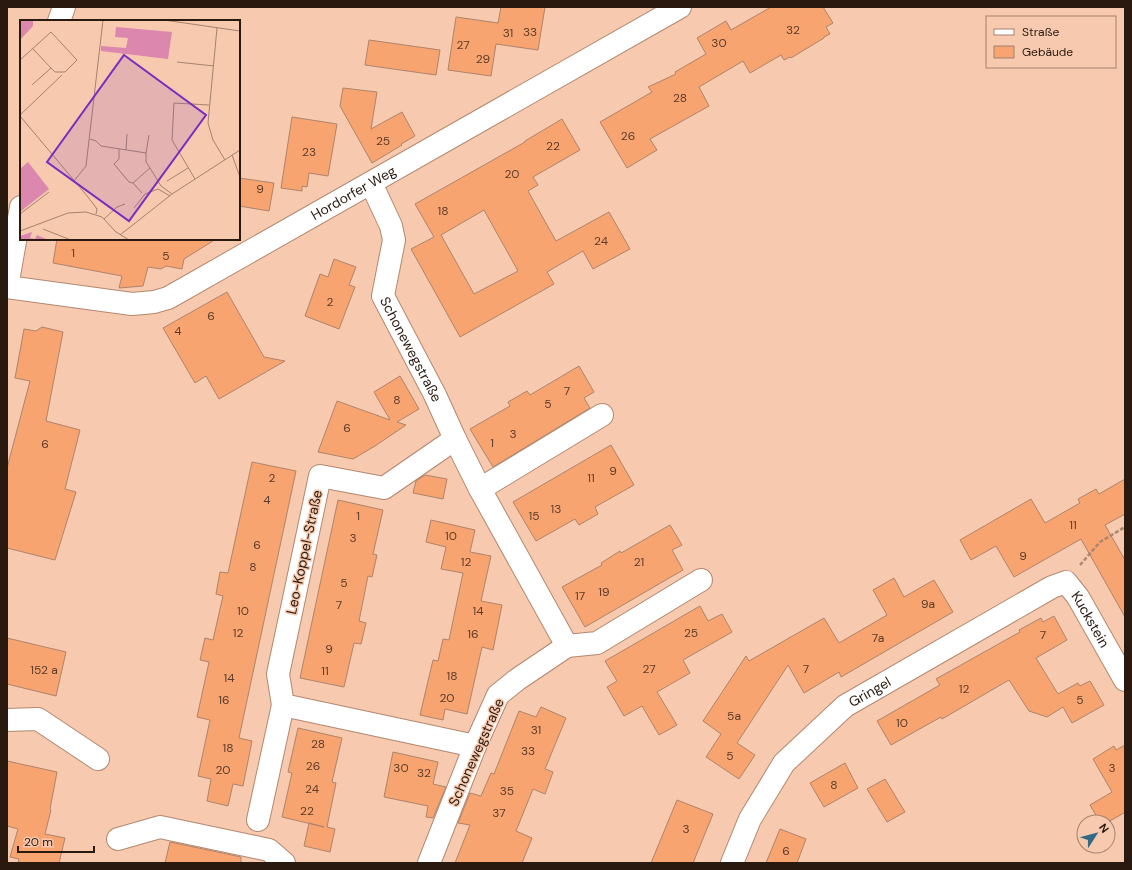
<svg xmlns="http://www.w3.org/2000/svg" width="1132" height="870" font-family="'DM Sans',sans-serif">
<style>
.building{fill:#f7a471;stroke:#ae846b;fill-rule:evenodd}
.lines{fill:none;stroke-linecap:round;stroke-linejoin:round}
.minor-casing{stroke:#b2886f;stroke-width:24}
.path{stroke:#a98773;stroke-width:2.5;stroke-dasharray:4 2;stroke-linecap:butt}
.minor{stroke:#fff;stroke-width:22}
.labels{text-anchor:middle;stroke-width:3;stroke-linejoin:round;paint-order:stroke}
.number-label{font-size:12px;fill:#5c3c28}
.street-label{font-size:14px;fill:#29190f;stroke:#f7c9af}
.inset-road{fill:none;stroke:#a5836f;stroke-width:1}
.view{fill:#7b2cbf;fill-opacity:0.15;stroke:#7b2cbf;stroke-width:2}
.inset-edge{fill:none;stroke:#29190f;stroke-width:2}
</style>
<rect width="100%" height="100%" fill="#f7c9af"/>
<g class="building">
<polygon points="501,7 545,7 538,50 496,44 491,76 448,70 456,17 498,23"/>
<polygon points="771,7 823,7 833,23 826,27 830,34 824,37 824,38 791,58 790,57 784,60 781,55 750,73 743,61 699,87 709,106 650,139 657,150 627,168 600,122 652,92 648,87 676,74 675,72 706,54 697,38 726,21 731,30"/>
<polygon points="369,40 440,50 436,75 365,65"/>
<polygon points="343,88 377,92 371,129 402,112 415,136 401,144 402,145 372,163 340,106"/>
<polygon points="292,117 337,124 328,176 309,173 307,187 302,186 302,191 281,188"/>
<path d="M562,119l18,31 -47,27 5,8 -10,6 28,50 53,-29 21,37 -37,20 -10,-18 -36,21 7,12 -94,53 -49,-88 23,-12 -19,-33 110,-62v-1zM484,210l34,61 -44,23 -33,-59z"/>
<polygon points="239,178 274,183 269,211 239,206"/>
<polygon points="57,239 216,239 184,259 182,269 166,266 161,269 148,267 143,286 119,288 122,276 53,263"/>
<polygon points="334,259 356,267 349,285 355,287 339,329 305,316 320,274 328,277"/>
<polygon points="227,292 264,357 285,361 219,399 206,376 195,383 163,328"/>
<polygon points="42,327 63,332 46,421 80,430 65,489 76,492 55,560 7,548 7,468 30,381 15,378 24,329 36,331"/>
<polygon points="579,366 594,392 584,398 590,408 493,467 470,429 510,406 508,402 527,391 530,395"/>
<polygon points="400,376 419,409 397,422 406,425 375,446 353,459 318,452 337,401 390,420 374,392"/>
<polygon points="611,445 634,485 595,507 598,514 579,525 575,519 536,541 513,502"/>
<polygon points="252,462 296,471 239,738 252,741 243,786 233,784 228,806 207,801 211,779 198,776 210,720 197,717 209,662 200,660 205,638 213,640 223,596 216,594 220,572 228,573"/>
<polygon points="425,475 447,479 443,499 413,493 416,481"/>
<polygon points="1125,479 1125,514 1105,525 1125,560 1125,617 1081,539 1014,577 996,546 971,560 960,540 1031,499 1045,523 1080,503 1078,499 1096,489 1099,494"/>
<polygon points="338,500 383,510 373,554 377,555 372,577 368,576 359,621 366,623 361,644 354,643 344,687 300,678"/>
<polygon points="431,520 475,530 470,552 491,556 481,601 502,605 493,650 482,647 467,714 445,709 443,720 420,715 433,660 438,661 443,639 449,640 463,573 441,569 446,547 426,542"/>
<polygon points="670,525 682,545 672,550 683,570 585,627 562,587 602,565 601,563 620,551 621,553"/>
<polygon points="894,578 904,597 934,580 953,612 841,677 839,672 804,693 788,665 737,743 755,755 739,779 706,757 721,734 703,721 746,656 749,661 824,618 839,643 887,615 873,590"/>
<polygon points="700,606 708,621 722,614 732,632 683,660 690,673 657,692 677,725 659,735 642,706 624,716 607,687 617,681 605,661"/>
<polygon points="1054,616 1067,640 1036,658 1058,694 1078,683 1080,686 1090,681 1104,705 1072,723 1063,707 1047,717 1029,711 1009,680 942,719 941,717 891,745 877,721 940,685 936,679 1020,632 1019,630 1041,618 1043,622"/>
<polygon points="7,638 66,652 56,696 7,684"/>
<polygon points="541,707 566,718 545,769 553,772 545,794 533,789 516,831 532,838 522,863 455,863 470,825 458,823 470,793 481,796 491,773 494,774 519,711 536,717"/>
<polygon points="298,728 342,738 332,782 336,783 327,827 335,829 330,852 304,846 309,823 324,827 282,817 292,773 288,772"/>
<polygon points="1125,745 1125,814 1124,813 1108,822 1100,822 1090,805 1112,792 1093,759 1114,746 1116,750"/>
<polygon points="393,752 438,762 433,784 446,787 433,818 426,817 428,806 384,797"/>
<polygon points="7,761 57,772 50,809 51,810 45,834 65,838 59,863 18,863 19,859 10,857 18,829 7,826"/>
<polygon points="845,763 858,788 824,807 810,783"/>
<polygon points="885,779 905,812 887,822 867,789"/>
<polygon points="677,800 713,814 693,863 651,863"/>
<polygon points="780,829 806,839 797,863 766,863"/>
<polygon points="170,842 241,857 241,863 165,863"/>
</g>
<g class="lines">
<defs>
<g id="minor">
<polyline points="59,21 64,7"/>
<path id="s1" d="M371,183l20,43 3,14 -11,56 52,99 20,44 25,50 87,157 -49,33 -20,16 -23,51 -46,117"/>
<path id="s2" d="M7,287l125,17 22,-2 14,-4 512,-291"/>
<polyline points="7,287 21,207"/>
<polyline points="455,439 384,488 320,476 278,674 283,705 475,746"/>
<polyline points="480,489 602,415"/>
<polyline points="567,646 597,643 701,580"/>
<polyline points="7,720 38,719 98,759"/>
<polyline points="258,820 283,705"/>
<polyline points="118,839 160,827 269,850 284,863"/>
<path id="s3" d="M732,863l18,-44 34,-56 61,-57 207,-119 14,-5 12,15 47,83"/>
</g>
</defs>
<use href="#minor" class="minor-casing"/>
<polyline class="path" points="1080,565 1100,542 1125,527"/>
<use href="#minor" class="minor"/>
</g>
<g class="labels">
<g class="number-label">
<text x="793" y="34">32</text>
<text x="530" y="36">33</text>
<text x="508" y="37">31</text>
<text x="719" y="47">30</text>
<text x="463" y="49">27</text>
<text x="483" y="63">29</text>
<text x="680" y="102">28</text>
<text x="628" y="140">26</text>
<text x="383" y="145">25</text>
<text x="553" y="150">22</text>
<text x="309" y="156">23</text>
<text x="512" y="178">20</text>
<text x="260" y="193">9</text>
<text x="443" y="215">18</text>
<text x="601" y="245">24</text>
<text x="73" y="257">1</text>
<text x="166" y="260">5</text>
<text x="330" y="306">2</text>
<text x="211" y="320">6</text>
<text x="178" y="335">4</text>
<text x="567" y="395">7</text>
<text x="397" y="404">8</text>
<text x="548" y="408">5</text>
<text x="347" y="432">6</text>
<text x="513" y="438">3</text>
<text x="492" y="447">1</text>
<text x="45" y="448">6</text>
<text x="613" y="475">9</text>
<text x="272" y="482">2</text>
<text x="591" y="482">11</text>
<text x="267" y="504">4</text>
<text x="556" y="513">13</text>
<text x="358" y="520">1</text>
<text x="534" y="520">15</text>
<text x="1073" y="529">11</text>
<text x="451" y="540">10</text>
<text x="353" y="542">3</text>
<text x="257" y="549">6</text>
<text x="1023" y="560">9</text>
<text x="466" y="566">12</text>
<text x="639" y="566">21</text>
<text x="253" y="571">8</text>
<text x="344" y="587">5</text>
<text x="604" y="596">19</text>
<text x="580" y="600">17</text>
<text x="928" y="608">9a</text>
<text x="339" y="609">7</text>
<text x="243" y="615">10</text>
<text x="478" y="615">14</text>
<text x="238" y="637">12</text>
<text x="691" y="637">25</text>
<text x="473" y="638">16</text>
<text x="1043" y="639">7</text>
<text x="878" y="642">7a</text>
<text x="329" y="653">9</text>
<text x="649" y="673">27</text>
<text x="806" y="673">7</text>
<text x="44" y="674">152 a</text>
<text x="325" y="675">11</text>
<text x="452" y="680">18</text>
<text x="229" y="682">14</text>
<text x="964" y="693">12</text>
<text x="447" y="702">20</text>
<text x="224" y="704">16</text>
<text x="1080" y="704">5</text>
<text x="734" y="720">5a</text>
<text x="902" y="727">10</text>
<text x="536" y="734">31</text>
<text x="318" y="748">28</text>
<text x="228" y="752">18</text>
<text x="528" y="755">33</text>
<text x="730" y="760">5</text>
<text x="313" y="770">26</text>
<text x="401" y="772">30</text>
<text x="1112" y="772">3</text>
<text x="223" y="774">20</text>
<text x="424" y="777">32</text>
<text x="834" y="789">8</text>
<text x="312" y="793">24</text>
<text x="507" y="795">35</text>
<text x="307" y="815">22</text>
<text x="499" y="817">37</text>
<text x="686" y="833">3</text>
<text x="786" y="855">6</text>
</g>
<g class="street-label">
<text dy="5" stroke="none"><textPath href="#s2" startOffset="376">Hordorfer Weg</textPath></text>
<text dy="5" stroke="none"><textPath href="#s1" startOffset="179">Schonewegstraße</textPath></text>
<text transform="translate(304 552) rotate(-78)" y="5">Leo-Koppel-Straße</text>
<text dy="5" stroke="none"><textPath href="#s3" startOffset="495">Kuckstein</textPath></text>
<text dy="5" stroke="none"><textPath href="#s3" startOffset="225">Gringel</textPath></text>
<text transform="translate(476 752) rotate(-66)" y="5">Schonewegstraße</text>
</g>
</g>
<g transform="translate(20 20)">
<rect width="220" height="220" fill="#f7c9af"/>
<path d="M0,0h13v6l-13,14zM96,7l56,5 -4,27 -67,-8v-5l25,2 2,-10 -13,-1zM8,142l21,27 -29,23v-43zM12,212l-2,6 5,1 2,-4 11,5h-28v-4z" fill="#dc87ad"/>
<path class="inset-road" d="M144,0l76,11M197,8l-9,95 5,17 12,20M13,29l18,19M0,40l31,-28 26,28 -12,12h-10l-4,-4 -19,17M157,42l37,4M0,95l42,-40M0,96l68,81 9,12 -1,5M70,119l6,2 5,5 45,7v9l4,6 11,18 11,8M99,129v10l-5,5 15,18 4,1 17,-15M106,130l1,-16M126,133l3,-18M212,135l8,22M175,159l-23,-39 2,-37 35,2M54,161l12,-15 17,-146M147,161l21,-13M113,163l9,10M114,188l11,-14 13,-5 12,7M0,194l29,-22M84,199l13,-12 8,-3M23,209l28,11M0,211l48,-18 18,-1 16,5 14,15 13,8M100,215l52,-41 68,-44"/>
<path class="view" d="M104,35l82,60 -77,106 -82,-59z"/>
<rect width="220" height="220" class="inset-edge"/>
</g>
<rect width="1132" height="870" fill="none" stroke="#29190f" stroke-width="16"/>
<rect x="986" y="16" width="130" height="52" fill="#f7c9af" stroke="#a5836f"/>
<rect x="994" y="29" width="20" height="6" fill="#ffffff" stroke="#a5836f"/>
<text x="1022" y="36" font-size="12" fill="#29190f">Straße</text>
<rect x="994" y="46" width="20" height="12" fill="#f7a471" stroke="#a5836f"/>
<text x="1022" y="56" font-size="12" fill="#29190f">Gebäude</text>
<g transform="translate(1096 834) rotate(54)"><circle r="19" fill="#f7c9af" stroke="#a5836f"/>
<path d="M0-3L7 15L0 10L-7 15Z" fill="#336a85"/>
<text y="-6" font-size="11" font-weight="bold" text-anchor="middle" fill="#29190f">N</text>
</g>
<path d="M18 846v6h76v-6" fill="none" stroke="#29190f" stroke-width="2"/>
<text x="24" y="846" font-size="12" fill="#29190f" stroke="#f7c9af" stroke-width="3" paint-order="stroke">20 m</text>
</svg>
